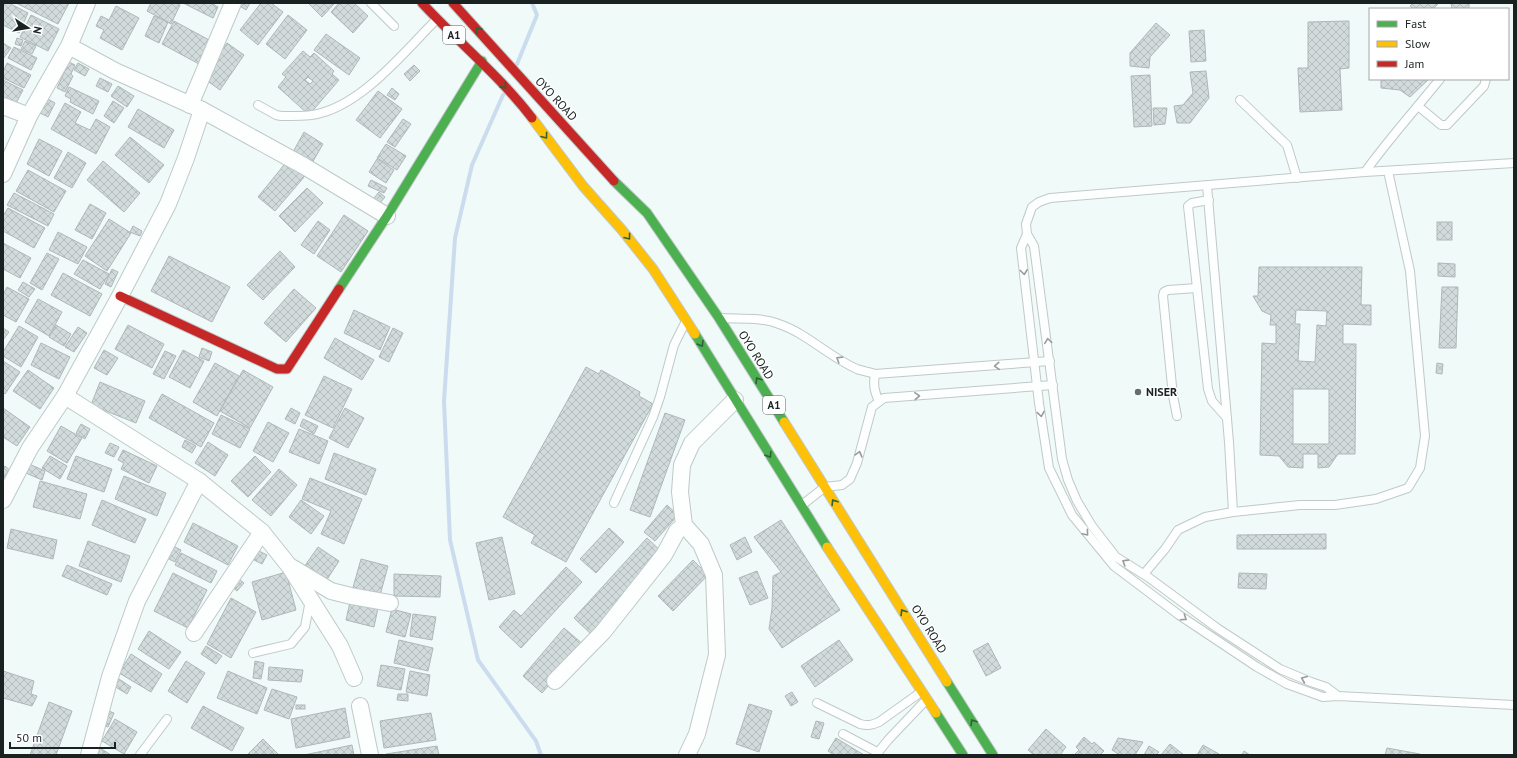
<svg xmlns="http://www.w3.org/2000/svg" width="1517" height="758" font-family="'PT Sans',sans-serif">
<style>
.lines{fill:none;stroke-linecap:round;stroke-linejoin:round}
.stream{stroke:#cadcee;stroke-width:4}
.building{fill:url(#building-cross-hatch);stroke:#afb7b8;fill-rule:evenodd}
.lane-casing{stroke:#c0c9c8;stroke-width:10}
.street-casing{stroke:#c0c9c8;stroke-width:18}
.fast-casing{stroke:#c0c9c8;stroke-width:11}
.slow-casing{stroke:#c0c9c8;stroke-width:11}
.jam-casing{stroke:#c0c9c8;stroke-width:11}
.lane{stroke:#fdfefe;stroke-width:8}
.street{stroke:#fdfefe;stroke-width:16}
.fast{stroke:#4caf50;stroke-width:9}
.slow{stroke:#ffc107;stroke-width:9}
.jam{stroke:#c62828;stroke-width:9}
.oneway{stroke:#306136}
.oneway2{stroke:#969b9b}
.poi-dot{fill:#646e6c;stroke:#fff;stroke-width:1.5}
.labels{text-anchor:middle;stroke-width:3;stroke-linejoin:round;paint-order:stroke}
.shield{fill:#fff;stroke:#5e6464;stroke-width:1}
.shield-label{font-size:11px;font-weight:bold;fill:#192221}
.street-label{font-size:12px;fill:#192221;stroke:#fff}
.poi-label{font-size:12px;font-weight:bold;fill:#192221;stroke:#fff;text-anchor:start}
</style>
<defs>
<pattern id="building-cross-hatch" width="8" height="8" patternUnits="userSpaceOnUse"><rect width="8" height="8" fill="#d2dbdb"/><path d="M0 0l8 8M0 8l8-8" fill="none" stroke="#b4bcbc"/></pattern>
</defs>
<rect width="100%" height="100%" fill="#f0faf8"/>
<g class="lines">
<g class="stream">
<polyline points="517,64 537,15 532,3"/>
<polyline points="503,95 472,165 455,238 444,401 450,540 478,660 536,741 541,755"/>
</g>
</g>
<g class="building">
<polygon points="3,3 9,3 28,13 19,33 3,25"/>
<polygon points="16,3 69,3 58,24"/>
<polygon points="151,3 176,3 180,5 171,24 147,11"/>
<polygon points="183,3 211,3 218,7 213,18"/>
<polygon points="238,3 250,3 246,10 237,4"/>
<polygon points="261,3 271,3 283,12 258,45 240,30"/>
<polygon points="308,3 335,3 322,17"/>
<polygon points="339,3 354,3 368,16 353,33 331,12"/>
<polygon points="1413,3 1439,3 1434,8 1436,9 1414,9 1410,6"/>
<polygon points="1451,3 1469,3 1469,9 1452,9"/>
<polygon points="116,6 139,18 122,50 100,38 104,30 96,26 101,16 109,20"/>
<polygon points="31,15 59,29 48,51 20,37"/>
<polygon points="288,15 307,30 285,59 266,44"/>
<polygon points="154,16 168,22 159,43 145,36"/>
<polygon points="174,21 211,41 199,64 162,44"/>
<polygon points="1349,21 1349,68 1340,69 1342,110 1300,112 1298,68 1308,68 1308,22"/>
<polygon points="1156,23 1170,35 1150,57 1149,68 1130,66 1130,53"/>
<polygon points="1204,30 1206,61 1191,62 1189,31"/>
<polygon points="326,34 360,58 349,75 314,50"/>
<polygon points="17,38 23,40 21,46 15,44"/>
<polygon points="25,41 36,46 32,54 21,49"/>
<polygon points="3,43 11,48 3,59"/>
<polygon points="227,43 244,55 220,90 202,77"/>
<polygon points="14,47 37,58 31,70 8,58"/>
<path d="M303,51l7,6 4,-4 20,18 -2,3 7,6 -30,35 -31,-28 8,-10 -4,-3zM308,77l5,4 -3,3 -5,-4z"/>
<polygon points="69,62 75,65 71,74 73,76 65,92 57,88"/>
<polygon points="7,63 31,75 24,88 3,78 3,72"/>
<polygon points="78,63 89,69 85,76 74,70"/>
<polygon points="414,65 420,71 410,81 404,74"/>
<polygon points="1206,71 1209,98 1190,123 1177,123 1174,106 1183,105 1193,93 1190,72"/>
<polygon points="1150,75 1152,126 1134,127 1131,76"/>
<polygon points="100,78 112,84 108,92 96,86"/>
<polygon points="1381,79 1429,79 1410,97 1400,90 1381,88"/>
<polygon points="3,80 23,90 15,105 3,98"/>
<polygon points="118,86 134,96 127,107 111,96"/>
<polygon points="69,87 99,101 93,114 70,102 71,99 65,96"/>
<polygon points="392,88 399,94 395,100 387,95"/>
<polygon points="378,91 402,109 380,138 356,120"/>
<polygon points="48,99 55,103 48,117 40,113"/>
<polygon points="113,101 124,108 114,123 104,116"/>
<polygon points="65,103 81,112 75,123 90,130 96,119 110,127 96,154 51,129"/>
<polygon points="1153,108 1167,108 1165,124 1154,125"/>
<polygon points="138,109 174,130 164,148 128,127"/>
<polygon points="403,119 411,124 395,147 387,142"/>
<polygon points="304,132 323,144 312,163 293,152"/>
<polygon points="130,137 164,165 149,183 115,155"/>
<polygon points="39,139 62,151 49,176 27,164"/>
<polygon points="386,144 406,156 397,170 377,158"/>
<polygon points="68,152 86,163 72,188 54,178"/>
<polygon points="377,159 394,170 386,183 369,172"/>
<polygon points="288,160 305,176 275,211 258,197"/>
<polygon points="103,161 140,193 124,212 87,180"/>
<polygon points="28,170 66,191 54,212 16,191"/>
<polygon points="371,180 387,188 384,193 368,186"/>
<polygon points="307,188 323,203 295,232 279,216"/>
<polygon points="379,192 385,197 380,203 374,198"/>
<polygon points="14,193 54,214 48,226 7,205"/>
<polygon points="90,204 106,213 92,239 75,230"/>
<polygon points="8,208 45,228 34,248 3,231 3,216"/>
<polygon points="344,215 368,231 341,272 317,256"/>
<polygon points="109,219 131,233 107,271 85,256"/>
<polygon points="318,221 330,230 314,254 301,245"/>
<rect x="1437" y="222" width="15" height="18"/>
<polygon points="133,226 142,231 140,236 130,232"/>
<polygon points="58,232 87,247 78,264 49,250"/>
<polygon points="3,243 31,258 20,278 3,269"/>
<polygon points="280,251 295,267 263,300 247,285"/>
<polygon points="47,253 59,259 42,290 30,283"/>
<polygon points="169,256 230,287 212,322 151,291"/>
<polygon points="83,260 109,274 100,289 74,274"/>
<polygon points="1438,263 1455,264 1455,277 1438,276"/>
<path d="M1259,267h103l-1,38h10v20l-28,-1v20h13l-1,110h-17l-9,13 -11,1v-14h-15v14l-15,-1 -9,-11 -19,-1 2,-112 14,1v-19h-6l1,-10 -9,-4 -9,-15h5zM1296,310l31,1 -1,15 -9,-1 -2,37 -17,-1 2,-37h-5zM1293,389h36v55h-36z"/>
<polygon points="112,269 118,272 111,287 105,284"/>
<polygon points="63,273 102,294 90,316 51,295"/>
<polygon points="23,282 35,289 29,297 18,290"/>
<polygon points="7,287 29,299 16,322 3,315 3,295"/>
<polygon points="1442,287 1458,287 1456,348 1439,348"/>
<polygon points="294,289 316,308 286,342 264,323"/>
<polygon points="38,299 62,312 49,336 25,322"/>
<polygon points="354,310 390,327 380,350 344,333"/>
<polygon points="56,325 71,334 64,346 49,337"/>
<polygon points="128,325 164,344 152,368 115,349"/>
<polygon points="19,326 38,337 21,367 3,356 3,352"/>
<polygon points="78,327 87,333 74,352 65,347"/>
<polygon points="3,328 9,332 3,340"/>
<polygon points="393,328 403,333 389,362 379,357"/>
<polygon points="335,338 374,360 362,380 324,358"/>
<polygon points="41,343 70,357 59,379 31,365"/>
<polygon points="202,348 212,352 209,361 199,357"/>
<polygon points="104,350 118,358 107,375 94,368"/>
<polygon points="183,350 204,361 190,388 169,377"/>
<polygon points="165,351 176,356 164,379 153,374"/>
<polygon points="3,361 20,372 5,394 3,392"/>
<polygon points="215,363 239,376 217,416 193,402"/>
<polygon points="1437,363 1443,364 1442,374 1436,373"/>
<polygon points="586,367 599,374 601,370 640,392 639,396 653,404 566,562 531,543 535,535 503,517"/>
<polygon points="28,370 54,388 40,409 13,391"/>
<polygon points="243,370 273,387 250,428 220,411"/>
<polygon points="324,376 352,389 333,428 305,415"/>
<polygon points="100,382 145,401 136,423 91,405"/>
<polygon points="162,394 214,423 201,447 149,418"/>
<polygon points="3,408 30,427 17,446 3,437"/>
<polygon points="291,408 300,413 295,424 285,419"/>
<polygon points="345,408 364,418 348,448 329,438"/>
<polygon points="665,413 685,420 650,517 630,510"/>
<polygon points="221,415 250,429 240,448 212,434"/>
<polygon points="303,419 318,426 314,434 300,426"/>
<polygon points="268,422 289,433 273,462 253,451"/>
<polygon points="81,424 90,429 85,439 76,433"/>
<polygon points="61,426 82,438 67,463 47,451"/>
<polygon points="299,429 328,441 319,464 289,452"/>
<polygon points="185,440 196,446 192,453 182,447"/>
<polygon points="208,442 228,455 215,476 195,463"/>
<polygon points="110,443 119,447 114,457 105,453"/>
<polygon points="123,450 157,466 149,483 121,469 124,463 118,460"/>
<polygon points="334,453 376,469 366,495 325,479"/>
<polygon points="50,456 67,466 60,479 42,468"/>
<polygon points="76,456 112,469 104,492 67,479"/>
<polygon points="255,456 271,472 248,497 231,481"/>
<polygon points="29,464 45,471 42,480 26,473"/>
<polygon points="5,466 12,472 5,480 3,478 3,468"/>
<polygon points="279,469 297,485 271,516 252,500"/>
<polygon points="124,476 166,493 157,516 115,499"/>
<polygon points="310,478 362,499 344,544 321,534 331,511 302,499"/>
<polygon points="40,481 87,494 80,519 33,507"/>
<polygon points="102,500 146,519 135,543 92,525"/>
<polygon points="301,500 324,516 311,534 289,517"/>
<polygon points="667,505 678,515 655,541 644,532"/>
<polygon points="781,520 840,610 782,648 769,629 772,608 773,576 781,572 754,537"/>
<polygon points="193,523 238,546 228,565 184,542"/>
<polygon points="609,528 624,542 596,573 580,559"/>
<polygon points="11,529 57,540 53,559 7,548"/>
<polygon points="1326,534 1326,549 1237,549 1237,535"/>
<polygon points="502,537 515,594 489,600 476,543"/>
<polygon points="745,537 752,552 737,560 730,545"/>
<polygon points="647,538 664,554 591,634 574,618"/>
<polygon points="88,541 130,556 121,582 79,566"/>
<polygon points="173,546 181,550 175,562 167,558"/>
<polygon points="318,547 339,561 326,581 304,567"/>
<polygon points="259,551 267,555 262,564 254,560"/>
<polygon points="181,553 217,571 211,583 175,565"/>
<polygon points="361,559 388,566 379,599 352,591"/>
<polygon points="693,560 708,575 673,611 658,596"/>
<polygon points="67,565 112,584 107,595 62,576"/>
<polygon points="566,567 582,582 521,648 499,627 514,610 521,616"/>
<polygon points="757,571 768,598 750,605 739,578"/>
<polygon points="286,572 296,610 262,620 252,582"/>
<polygon points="173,573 207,590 188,628 154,611"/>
<polygon points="1239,573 1267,574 1266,589 1238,588"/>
<polygon points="394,574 441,576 440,597 394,596"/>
<polygon points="239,579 244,583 237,591 232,587"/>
<polygon points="231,598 256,612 231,658 207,644"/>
<polygon points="350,602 378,608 374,627 346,620"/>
<polygon points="392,609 411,614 405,637 386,632"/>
<polygon points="413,614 436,617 432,640 410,636"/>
<polygon points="564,628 584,645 542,693 523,676"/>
<polygon points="149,631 181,652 169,669 138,649"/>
<polygon points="399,640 433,648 428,671 394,663"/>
<polygon points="839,640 853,660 815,687 801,666"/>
<polygon points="988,643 1001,668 986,676 973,651"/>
<polygon points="206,646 222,656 216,664 201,654"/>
<polygon points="131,654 162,674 151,692 119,673"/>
<polygon points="186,661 205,673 187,703 168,691"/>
<polygon points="255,661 264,663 261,679 253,678"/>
<polygon points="381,665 405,669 401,690 377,686"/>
<polygon points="269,667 303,670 301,682 268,680"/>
<polygon points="3,671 34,681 31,694 37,696 32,706 3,698"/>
<polygon points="228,671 267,688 257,714 217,698"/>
<polygon points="410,671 430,675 427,696 406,692"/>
<polygon points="116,677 131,687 127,694 114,686"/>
<polygon points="272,689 297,697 289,719 264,710"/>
<polygon points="792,692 798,702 791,706 785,696"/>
<polygon points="398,694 408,694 408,701 397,700"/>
<polygon points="49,702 72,711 56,755 30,755"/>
<polygon points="749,704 772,711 759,752 736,744"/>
<rect x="296" y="705" width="9" height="4"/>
<polygon points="203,706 244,728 232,751 191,728"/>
<polygon points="345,708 350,737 296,748 291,719"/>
<polygon points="106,710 114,713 108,727 100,724"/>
<polygon points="431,713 436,740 384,748 380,721"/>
<polygon points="115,719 137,732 124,754 102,741"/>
<polygon points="816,721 824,723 819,739 811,737"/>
<polygon points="1046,729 1066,747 1060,755 1034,755 1028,750"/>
<polygon points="1084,737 1092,744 1094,742 1104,751 1100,755 1074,755 1079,750 1076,747"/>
<polygon points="836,738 864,755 834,755 828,751"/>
<polygon points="1118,738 1143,742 1135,755 1120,755 1112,750"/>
<polygon points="263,739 279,755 247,755"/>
<polygon points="1170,744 1184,755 1161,755"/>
<polygon points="352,745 354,755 304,755"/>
<polygon points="1203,745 1219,754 1219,755 1197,755"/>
<polygon points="437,746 439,755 386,755 386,754"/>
<polygon points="1149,746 1159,752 1156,755 1144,755"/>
<polygon points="100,748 111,755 98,755"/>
<polygon points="1387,748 1420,754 1420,755 1385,755"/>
<polygon points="1244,751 1250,755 1242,755"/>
</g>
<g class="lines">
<defs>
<g id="lane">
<polyline points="371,3 394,26"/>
<polyline points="1240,100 1287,145 1297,178"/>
<path d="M258,105l18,10 5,1c13,0 28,1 40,-3 44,-12 83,-61 115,-93"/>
<polyline points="1418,106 1441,125 1447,125 1484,86 1486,79"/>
<path d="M1365,172c23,-32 50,-62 75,-93"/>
<polyline points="1207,186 1229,442 1233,512"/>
<polyline points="1209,200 1192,203 1188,206 1208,389 1212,401 1227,418"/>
<polyline points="1027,234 1021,248 1039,403 1049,468 1072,515 1114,566 1179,615 1257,667 1287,684 1323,697 1338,696 1514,705"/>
<path d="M721,318c19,1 40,-1 58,6 29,10 50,33 78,45 5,2 12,3 18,5l175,-13"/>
<path d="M875,374c-2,10 -1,17 4,27"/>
<polyline points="1177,416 1173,396 1163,296 1164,292 1168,290 1197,288"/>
<polyline points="614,503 653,417 660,397 674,345 685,323"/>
<polyline points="802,505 825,487 842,485 850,479 857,463 872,407 884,398 1053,385"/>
<polyline points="1144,574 1165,549 1178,530 1205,517 1233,512 1300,505 1335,505 1376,499 1408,488 1420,468 1425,436 1410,271 1388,171"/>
<polyline points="253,653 291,644 305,627 310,600"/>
<polyline points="1338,696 1326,687 1311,682 1280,669 1217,628 1148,577 1116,557 1092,526 1077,501 1068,480 1062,459 1034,246 1027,234 1026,224 1032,207 1039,202 1050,198 1365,172 1514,163"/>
<path d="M817,703l43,21c8,2 12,1 19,-2l42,-30"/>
<polyline points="843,734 877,752"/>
<polyline points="140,755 167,719"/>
<polyline points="876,755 888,740 926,700"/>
</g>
<g id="street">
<polyline points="69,46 115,71 202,110 304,166 387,216"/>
<polyline points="190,105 233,3"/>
<polyline points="3,106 29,116"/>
<polyline points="3,174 29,116 69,46 87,3"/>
<polyline points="65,396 199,481 262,532 290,567 340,646 354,678"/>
<polyline points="3,500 30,448 65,396 120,296 168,204 186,158 202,110"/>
<polyline points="684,525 701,544 714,575 717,655 697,734 687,755"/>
<polyline points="293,568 331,591 351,596 390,603"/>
<polyline points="194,633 262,532"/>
<polyline points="555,681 603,632 664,555 677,531 684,525 680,492 682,465 692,443 735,400"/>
<polyline points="360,706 370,755"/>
<polyline points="89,755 110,677 137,601 199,481"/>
</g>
<g id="fast">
<polyline points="614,181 647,213 719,318 784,422"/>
<polyline points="339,289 387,216 482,61"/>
<polyline points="695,334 827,547"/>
<polyline points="947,682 993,755"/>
<polyline points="936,713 963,755"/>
</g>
<g id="slow">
<polyline points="532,118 583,186 622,230 653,269 695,334"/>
<polyline points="784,422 947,682"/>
<polyline points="827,547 936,713"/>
</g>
<g id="jam">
<path d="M422,3c36,39 77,72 110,115"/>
<polyline points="453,3 614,181"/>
<polyline points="120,296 277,369 287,369 339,289"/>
</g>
</defs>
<use href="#lane" class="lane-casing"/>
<use href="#street" class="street-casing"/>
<use href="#fast" class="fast-casing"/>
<use href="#slow" class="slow-casing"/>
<use href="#jam" class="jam-casing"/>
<use href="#lane" class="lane"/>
<use href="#street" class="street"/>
<use href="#fast" class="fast"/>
<use href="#slow" class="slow"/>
<use href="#jam" class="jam"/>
</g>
<defs><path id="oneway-chevron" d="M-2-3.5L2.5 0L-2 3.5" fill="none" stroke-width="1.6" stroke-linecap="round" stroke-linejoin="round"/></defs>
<g class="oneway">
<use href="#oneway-chevron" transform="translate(478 30) rotate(-133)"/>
<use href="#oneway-chevron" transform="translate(504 86) rotate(48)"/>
<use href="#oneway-chevron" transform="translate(545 136) rotate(53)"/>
<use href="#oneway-chevron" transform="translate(628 237) rotate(52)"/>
<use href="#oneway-chevron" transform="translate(701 344) rotate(59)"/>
<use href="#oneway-chevron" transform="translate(758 380) rotate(-122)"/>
<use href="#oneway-chevron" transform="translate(769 455) rotate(58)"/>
<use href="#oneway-chevron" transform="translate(834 502) rotate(-122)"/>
<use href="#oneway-chevron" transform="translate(903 612) rotate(-122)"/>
<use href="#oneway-chevron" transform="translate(973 722) rotate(-122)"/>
</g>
<g class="oneway2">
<use href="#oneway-chevron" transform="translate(1024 272) rotate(83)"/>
<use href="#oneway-chevron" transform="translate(1048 341) rotate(-98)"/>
<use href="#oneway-chevron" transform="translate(839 359) rotate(-148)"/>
<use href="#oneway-chevron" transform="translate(997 366) rotate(176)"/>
<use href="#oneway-chevron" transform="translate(917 396) rotate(-4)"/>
<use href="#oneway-chevron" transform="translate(1041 414) rotate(81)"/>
<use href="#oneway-chevron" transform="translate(859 454) rotate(-74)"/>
<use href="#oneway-chevron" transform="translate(1086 533) rotate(50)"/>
<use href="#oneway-chevron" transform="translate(1125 562) rotate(-148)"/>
<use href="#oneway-chevron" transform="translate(1184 618) rotate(34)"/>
<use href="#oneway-chevron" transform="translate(1304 679) rotate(-157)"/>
</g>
<circle class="poi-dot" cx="1138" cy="392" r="4"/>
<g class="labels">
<g class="shield">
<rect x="443" y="26" width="22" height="18" rx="3"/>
<rect x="763" y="396" width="22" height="18" rx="3"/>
</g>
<g class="shield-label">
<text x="454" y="39">A1</text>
<text x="774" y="409">A1</text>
</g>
<g class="street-label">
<text transform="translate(556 99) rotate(47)" y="4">OYO ROAD</text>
<text transform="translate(756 355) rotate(58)" y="4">OYO ROAD</text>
<text transform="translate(929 629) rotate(58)" y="4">OYO ROAD</text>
</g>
<g class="poi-label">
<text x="1146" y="396">NISER</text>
</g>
</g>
<rect width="1517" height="758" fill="none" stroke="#192221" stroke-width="8"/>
<rect x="1369" y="8" width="140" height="72" fill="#ffffff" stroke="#a3a7a6"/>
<rect x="1377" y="21" width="20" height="6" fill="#4caf50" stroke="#a3a7a6"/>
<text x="1405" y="28" font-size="12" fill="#192221">Fast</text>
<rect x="1377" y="41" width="20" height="6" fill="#ffc107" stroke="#a3a7a6"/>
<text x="1405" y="48" font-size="12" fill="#192221">Slow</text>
<rect x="1377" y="61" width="20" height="6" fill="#c62828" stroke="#a3a7a6"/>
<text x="1405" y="68" font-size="12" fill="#192221">Jam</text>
<g transform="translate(28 28) rotate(102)" stroke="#ffffff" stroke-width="3" paint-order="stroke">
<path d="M0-3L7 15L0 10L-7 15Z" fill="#192221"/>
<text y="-6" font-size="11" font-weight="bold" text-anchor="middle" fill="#192221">N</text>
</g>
<path d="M10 742v6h105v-6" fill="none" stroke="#192221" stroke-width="2"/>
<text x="16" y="742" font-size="12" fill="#192221" stroke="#ffffff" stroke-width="3" paint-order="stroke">50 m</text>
</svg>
